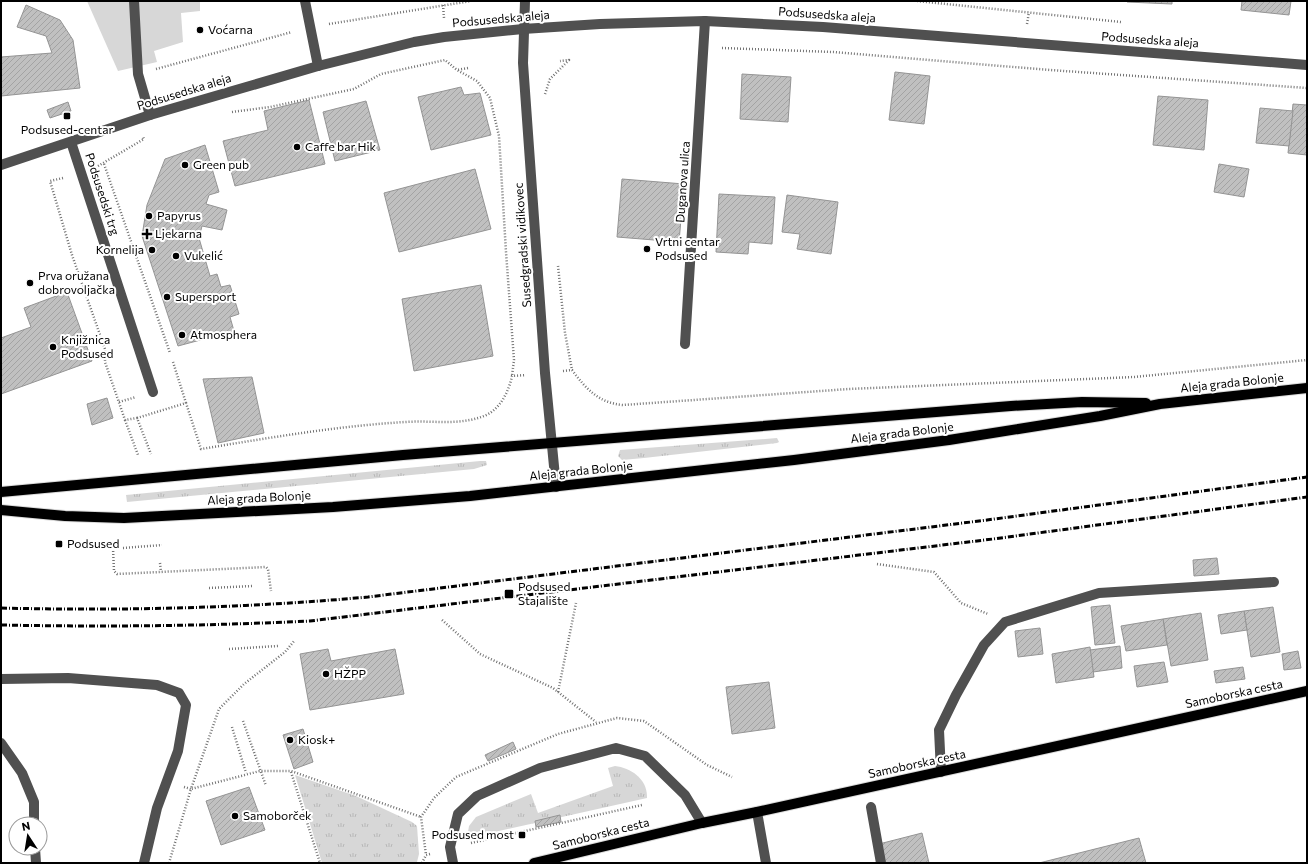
<svg xmlns="http://www.w3.org/2000/svg" width="1308" height="864" font-family="Commissioner,sans-serif">
<style>
.grass{fill:url(#grass-tufts)}
.park{fill:#d7d7d7}
.building{fill:url(#building-hatch);stroke:#949494}
.lines{fill:none;stroke-linecap:round;stroke-linejoin:round}
.major-casing{stroke:#dbdbdb;stroke-width:12}
.path{stroke:#727272;stroke-width:2.5;stroke-dasharray:1 2;stroke-linecap:butt}
.minor{stroke:#505050;stroke-width:10}
.major{stroke:#000;stroke-width:10}
.rail{stroke:#000;stroke-width:3;stroke-dasharray:6 2 1 2;stroke-linecap:butt}
.poi-dot{fill:#000;stroke:#fff;stroke-width:1.5}
.labels{text-anchor:middle;stroke-width:4;stroke-linejoin:round;paint-order:stroke}
.street-label{font-size:12px;fill:#000;stroke:#fff}
.poi-label{font-size:12px;fill:#000;stroke:#fff;text-anchor:start}
</style>
<defs>
<pattern id="grass-tufts" width="24" height="20" patternUnits="userSpaceOnUse"><rect width="24" height="20" fill="#d7d7d7"/><path d="M3 7l-1-3M5 7V3M7 7l1-3M15 17l-1-3M17 17v-4M19 17l1-3" fill="none" stroke="#b7b7b7"/></pattern>
<pattern id="building-hatch" width="6" height="6" patternUnits="userSpaceOnUse"><rect width="6" height="6" fill="#c0c0c0"/><path d="M-1 1l2-2M0 6l6-6M5 7l2-2" fill="none" stroke="#a3a3a3"/></pattern>
</defs>
<rect width="100%" height="100%" fill="#fff"/>
<g class="grass">
<polygon points="777,438 779,442 777,443 644,458 622,460 618,456 620,450"/>
<polygon points="480,461 486,461 487,465 474,469 127,502 126,495"/>
<path d="M615,766c16,2 33,13 32,32l-180,40 2,-12 7,-9 55,-23 7,19 75,-27 -5,-18z"/>
<polygon points="295,775 356,796 412,822 417,826 419,854 417,862 322,863"/>
</g>
<polygon class="park" points="87,1 200,1 200,11 181,13 183,42 154,51 157,62 118,71"/>
<g class="building">
<polygon points="1127,1 1172,1 1172,4 1127,2"/>
<polygon points="1242,1 1291,1 1289,15 1241,10"/>
<polygon points="26,5 60,20 73,40 80,88 1,96 1,57 52,53 46,36 17,27"/>
<polygon points="895,72 930,76 924,124 889,120"/>
<polygon points="742,74 791,77 788,122 740,119"/>
<polygon points="461,87 464,95 480,93 491,135 431,150 418,97"/>
<polygon points="1158,96 1208,100 1204,150 1153,145"/>
<polygon points="309,100 325,164 235,186 223,141 268,130 264,111"/>
<polygon points="366,101 380,150 335,161 323,112"/>
<polygon points="68,102 71,111 50,118 47,110"/>
<polygon points="1293,104 1307,105 1307,155 1288,153"/>
<polygon points="1260,108 1293,111 1289,146 1256,143"/>
<polygon points="205,145 219,192 209,195 206,204 227,210 222,230 202,226 199,238 210,276 217,274 221,287 230,285 239,314 230,317 234,331 178,346 142,236 147,205 165,159"/>
<polygon points="1219,164 1249,169 1244,197 1214,192"/>
<polygon points="475,169 491,229 399,252 384,193"/>
<polygon points="622,179 684,184 679,242 617,237"/>
<polygon points="719,194 775,197 772,244 749,242 748,254 716,252"/>
<polygon points="787,195 838,202 831,254 797,249 800,234 782,232"/>
<polygon points="481,285 493,356 414,371 402,299"/>
<polygon points="67,292 92,361 1,394 1,338 31,327 24,308"/>
<polygon points="252,377 264,433 218,443 203,379"/>
<polygon points="107,398 113,418 92,425 87,404"/>
<polygon points="1217,558 1219,574 1194,576 1193,560"/>
<polygon points="1110,605 1115,643 1095,645 1091,607"/>
<polygon points="1273,607 1280,652 1251,657 1244,611"/>
<polygon points="1244,611 1247,630 1221,634 1218,615"/>
<polygon points="1201,613 1208,660 1171,666 1163,619"/>
<polygon points="1163,619 1167,645 1126,651 1121,626"/>
<polygon points="1040,628 1043,654 1018,657 1015,631"/>
<polygon points="1120,646 1122,668 1093,672 1090,650"/>
<polygon points="1090,647 1094,677 1056,683 1052,654"/>
<polygon points="328,649 331,661 395,649 404,694 310,710 300,654"/>
<polygon points="1298,651 1301,668 1284,670 1282,654"/>
<polygon points="1164,662 1168,682 1137,687 1134,666"/>
<polygon points="1243,667 1245,679 1216,683 1214,671"/>
<polygon points="769,682 775,728 732,734 726,687"/>
<polygon points="303,729 313,762 294,769 283,735"/>
<polygon points="513,742 516,749 488,761 485,755"/>
<polygon points="249,787 265,830 221,845 206,801"/>
<polygon points="560,815 561,822 536,827 535,821"/>
<polygon points="922,833 929,863 884,863 879,844"/>
<polygon points="1139,838 1146,863 1039,863"/>
</g>
<g class="lines">
<defs>
<g id="major">
<polyline points="1,492 403,455 1011,406 1082,402 1146,403"/>
<polyline points="1,510 65,516 124,518 333,507 470,496 794,460 949,440 1100,416 1160,404 1307,388"/>
<polyline points="534,863 702,823 757,812 1307,691"/>
</g>
</defs>
<use href="#major" class="major-casing"/>
<g class="path">
<polyline points="917,1 1121,22"/>
<polyline points="443,5 444,18"/>
<polyline points="329,24 471,1"/>
<polyline points="1027,24 1029,12"/>
<polyline points="722,48 833,52 1050,70 1307,88"/>
<polyline points="468,68 457,70 477,81 490,98 499,136 506,252 514,360 512,376"/>
<polyline points="156,69 292,32"/>
<polyline points="545,94 550,79 569,60 560,61"/>
<polyline points="232,112 270,107 354,89 381,74 445,60 457,70"/>
<polyline points="104,164 170,353"/>
<polyline points="98,166 144,139 143,137"/>
<polyline points="63,178 50,181 72,255 105,349 105,362 125,420 137,418 151,454"/>
<polyline points="558,266 565,333 572,370"/>
<polyline points="173,362 186,403"/>
<path d="M563,371l9,-1c14,19 27,33 51,35l226,-16 285,-12 173,-17"/>
<polyline points="119,402 136,397"/>
<path d="M137,418l49,-15 15,46c67,-11 136,-23 204,-27 27,-2 53,4 79,-6 16,-6 25,-25 28,-40l14,-1"/>
<polyline points="125,420 138,455"/>
<polyline points="113,548 114,571 117,574 266,567 268,569 271,591"/>
<polyline points="123,548 162,545"/>
<polyline points="160,563 161,572"/>
<polyline points="877,564 934,572 961,603 988,614"/>
<polyline points="209,588 253,586"/>
<polyline points="442,620 480,654 553,688 596,722"/>
<polyline points="229,649 278,646"/>
<polyline points="558,692 576,603"/>
<polyline points="243,721 266,786"/>
<polyline points="232,727 246,773"/>
<polyline points="291,772 320,863"/>
<polyline points="184,787 191,789 219,709 244,684 285,652 295,640"/>
<polyline points="471,843 642,805"/>
<polyline points="430,854 426,855 421,817 434,798 456,777 558,734 617,718 644,721 707,765 732,777"/>
<polyline points="169,863 191,789 260,771 291,771 421,817"/>
<polyline points="422,863 426,855"/>
</g>
<g class="minor">
<polyline points="134,1 138,74 150,115"/>
<polyline points="305,1 318,66"/>
<polyline points="525,1 523,63 545,373 556,487"/>
<polyline points="71,142 153,392"/>
<polyline points="1,165 150,115 318,66 414,42 444,37 523,29 600,24 705,21 823,27 1307,65"/>
<polyline points="685,344 705,21"/>
<polyline points="1,679 68,678 157,685 179,693 186,705 178,751 157,808 144,863"/>
<polyline points="1,743 22,773 34,802 34,824"/>
<polyline points="941,772 939,730 956,695 984,645 1005,622 1099,593 1274,582"/>
<polyline points="871,807 881,863"/>
<polyline points="757,812 766,863"/>
<polyline points="35,848 36,863"/>
<polyline points="453,863 450,847 458,814 477,796 540,768 616,748 645,756 685,795 702,823"/>
</g>
<use href="#major" class="major"/>
<g class="rail">
<path d="M1,608c123,3 245,0 367,-11l619,-77 320,-43"/>
<path d="M1,625c103,2 206,1 309,-4l683,-82 314,-42"/>
</g>
</g>
<g class="poi-dot">
<circle cx="200" cy="30" r="4"/>
<rect x="63" y="112" width="8" height="8" rx="2"/>
<circle cx="297" cy="147" r="4"/>
<circle cx="185" cy="165" r="4"/>
<circle cx="149" cy="216" r="4"/>
<path d="M145 228h4v4h4v4h-4v4h-4v-4h-4v-4h4z"/>
<circle cx="647" cy="249" r="4"/>
<circle cx="152" cy="250" r="4"/>
<circle cx="176" cy="256" r="4"/>
<circle cx="30" cy="283" r="4"/>
<circle cx="167" cy="297" r="4"/>
<circle cx="182" cy="335" r="4"/>
<circle cx="53" cy="347" r="4"/>
<rect x="55" y="540" width="8" height="8" rx="2"/>
<rect x="504" y="589" width="10" height="10" rx="2"/>
<circle cx="326" cy="674" r="4"/>
<circle cx="290" cy="740" r="4"/>
<circle cx="235" cy="816" r="4"/>
<rect x="518" y="831" width="8" height="8" rx="2"/>
</g>
<g class="labels">
<g class="street-label">
<text transform="translate(827 15) rotate(4)" y="4">Podsusedska aleja</text>
<text transform="translate(501 19) rotate(-5)" y="4">Podsusedska aleja</text>
<text transform="translate(1150 40) rotate(4)" y="4">Podsusedska aleja</text>
<text transform="translate(184 92) rotate(-17)" y="4">Podsusedska aleja</text>
<text transform="translate(683 182) rotate(-86)" y="4">Duganova ulica</text>
<text transform="translate(102 194) rotate(72)" y="4">Podsusedski trg</text>
<text transform="translate(523 245) rotate(-94)" y="4">Susedgradski vidikovec</text>
<text transform="translate(1232 383) rotate(-6)" y="4">Aleja grada Bolonje</text>
<text transform="translate(902 433) rotate(-7)" y="4">Aleja grada Bolonje</text>
<text transform="translate(581 471) rotate(-6)" y="4">Aleja grada Bolonje</text>
<text transform="translate(259 498) rotate(-3)" y="4">Aleja grada Bolonje</text>
<text transform="translate(1234 694) rotate(-12)" y="4">Samoborska cesta</text>
<text transform="translate(917 764) rotate(-12)" y="4">Samoborska cesta</text>
<text transform="translate(601 834) rotate(-14)" y="4">Samoborska cesta</text>
</g>
<g class="poi-label">
<text x="208" y="34">Voćarna</text>
<text x="67" y="134" text-anchor="middle">Podsused-centar</text>
<text x="305" y="151">Caffe bar Hik</text>
<text x="193" y="169">Green pub</text>
<text x="157" y="220">Papyrus</text>
<text x="155" y="238">Ljekarna</text>
<text x="655" y="246">Vrtni centar<tspan x="655" dy="14">Podsused</tspan></text>
<text x="144" y="254" text-anchor="end">Kornelija</text>
<text x="184" y="260">Vukelić</text>
<text x="38" y="280">Prva oružana<tspan x="38" dy="14">dobrovoljačka</tspan></text>
<text x="175" y="301">Supersport</text>
<text x="190" y="339">Atmosphera</text>
<text x="61" y="344">Knjižnica<tspan x="61" dy="14">Podsused</tspan></text>
<text x="67" y="548">Podsused</text>
<text x="518" y="591">Podsused<tspan x="518" dy="14">Stajalište</tspan></text>
<text x="334" y="678">HŽPP</text>
<text x="298" y="744">Kiosk+</text>
<text x="243" y="820">Samoborček</text>
<text x="514" y="839" text-anchor="end">Podsused most</text>
</g>
</g>
<rect width="1308" height="864" fill="none" stroke="#000000" stroke-width="4"/>
<g transform="translate(28 836) rotate(348)"><circle r="19" fill="#ffffff" stroke="#999999"/>
<path d="M0-3L7 15L0 10L-7 15Z" fill="#000000"/>
<text y="-6" font-size="11" font-weight="bold" text-anchor="middle" fill="#000000">N</text>
</g>
</svg>
